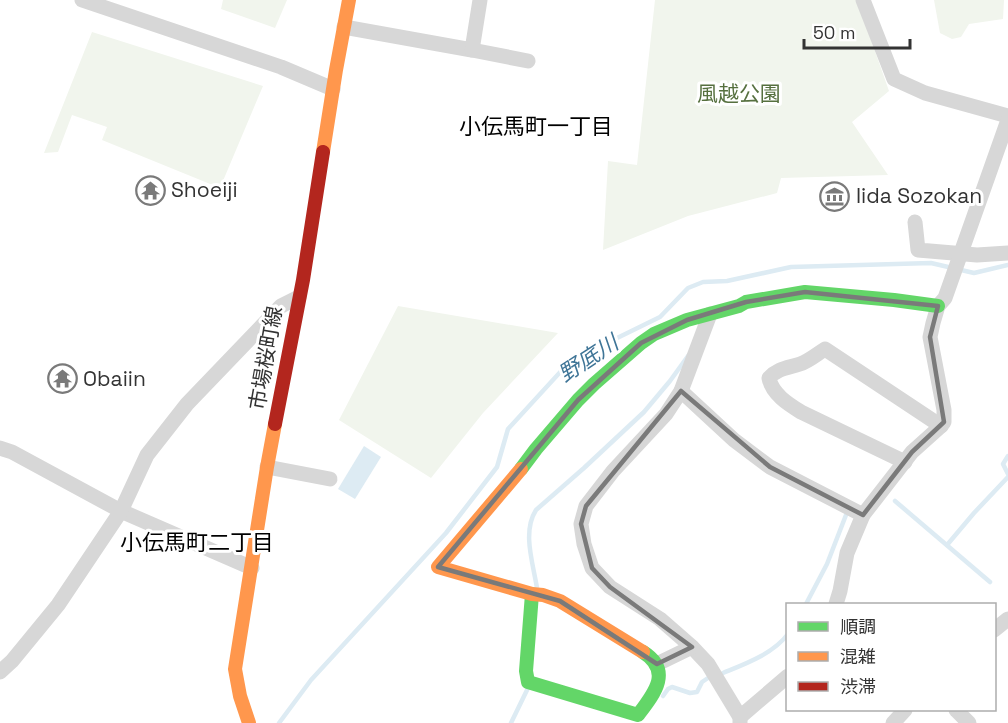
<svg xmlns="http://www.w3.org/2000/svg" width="1008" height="723" font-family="'Space Grotesk','Noto Sans JP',sans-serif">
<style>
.green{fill:#f1f5ed}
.water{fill:#ddebf3}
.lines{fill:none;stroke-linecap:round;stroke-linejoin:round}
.stream{stroke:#ddebf3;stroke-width:4.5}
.street{stroke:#d7d7d7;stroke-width:15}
.fast{stroke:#63d668;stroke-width:14}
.slow{stroke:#ff974d;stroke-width:14}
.jam{stroke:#b3261e;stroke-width:14}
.marked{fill:none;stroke:#7a7a7a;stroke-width:4.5;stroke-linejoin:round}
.labels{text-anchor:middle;stroke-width:6;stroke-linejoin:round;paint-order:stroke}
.park-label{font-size:21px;fill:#56703f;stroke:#fff}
.poi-label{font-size:21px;fill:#333;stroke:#fff;text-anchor:start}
.street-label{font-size:21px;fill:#333;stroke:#fff}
.neighbourhood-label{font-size:22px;fill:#000;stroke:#fff}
.water-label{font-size:22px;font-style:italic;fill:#3f7597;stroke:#fff}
</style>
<rect width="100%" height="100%" fill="#fff"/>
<g class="green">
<polygon points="223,0 287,0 275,28 221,9"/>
<polygon points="655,0 857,0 889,91 852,122 888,175 781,178 777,193 688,216 603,250 608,161 637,165"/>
<polygon points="934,0 1004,0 1003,19 969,24 961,37 952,39 940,33"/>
<polygon points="92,32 263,86 220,188 102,140 107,127 72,115 58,152 44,153"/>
<polygon points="398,306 558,333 483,413 431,478 339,420"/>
</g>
<polygon class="water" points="364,446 381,457 355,499 338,489"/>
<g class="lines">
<g class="stream">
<polyline points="1008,456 1003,464 1008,474"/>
<polyline points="895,501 990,582"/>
<polyline points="947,545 974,513 1008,477"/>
<path d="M537,588c-4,-25 -15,-56 -1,-78l48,-42 60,-56 26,-31 18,-25"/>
<polyline points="806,604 827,564 846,515"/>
<path d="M723,673c22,-9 50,-19 65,-39"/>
<polyline points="663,696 668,689 672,687 690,693 697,692 702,682 708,678"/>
<polyline points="279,723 311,680 446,533 497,467 508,429 563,369 586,363 611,341 660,317 688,288 703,282 727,281 791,267 931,263 974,273 1008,265"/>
<polyline points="511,723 528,688"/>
</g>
<g class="street">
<polyline points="82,0 281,67 333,89"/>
<polyline points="863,0 894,79 925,93 1008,116"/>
<polyline points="344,27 472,50 480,0"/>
<polyline points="472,50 528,61"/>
<polyline points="915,222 918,250 977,255 1008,253"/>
<polyline points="710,314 681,391 666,414 613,471 586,506 581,524 584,544 592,568 610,587 660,619 692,647 708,664 740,717 740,723"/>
<polyline points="681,391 734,440 770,467 863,515"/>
<polyline points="0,448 12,452 121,511 252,568"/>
<path d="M905,462l-104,-50c-13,-8 -29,-18 -32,-34 9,-10 19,-10 31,-14 9,-3 17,-10 25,-15l116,77"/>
<polyline points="267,467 330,479"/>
<polyline points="836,604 840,591 847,553 863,515 912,452 941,426 944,422 944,410 930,337 933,323 938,306 945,298 1008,120"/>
<polyline points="994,630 1008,619"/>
<polyline points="657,664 692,647"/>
<polyline points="0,672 12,661 58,605 121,511 147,455 187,404 281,306 299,297"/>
<polyline points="956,710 969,723"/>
<polyline points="740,717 788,676"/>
<polyline points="893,723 905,710"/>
</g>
<g class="fast">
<polyline points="521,469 536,449 578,400 594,384 641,343 654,334 687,320 739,306 746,302 805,292 894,300 938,306"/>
<path d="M532,594l-6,77 2,11 110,33c16,-21 35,-44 5,-63"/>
</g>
<g class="slow">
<polyline points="323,152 336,70 349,0"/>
<polyline points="521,469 438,567 532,594 543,595 560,601 643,652"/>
<polyline points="249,723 240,696 235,669 267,467 275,424"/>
</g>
<polyline class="jam" points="275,424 303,280 323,152"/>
</g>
<path class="marked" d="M805,292l133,14 -8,31 14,85 -32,30 -49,63 -93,-48 -89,-76 -95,115 -5,18 11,44 18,19 82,60 -35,17 -97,-63 -122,-34 140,-167 63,-57 46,-23 59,-18z"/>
<defs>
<symbol id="temple-ring" viewBox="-11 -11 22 22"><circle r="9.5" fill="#fff" stroke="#7a7a7a" stroke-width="1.5"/><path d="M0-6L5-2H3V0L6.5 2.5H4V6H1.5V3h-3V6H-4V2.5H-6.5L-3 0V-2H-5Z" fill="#7a7a7a"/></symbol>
<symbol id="museum-ring" viewBox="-11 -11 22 22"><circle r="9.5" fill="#fff" stroke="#7a7a7a" stroke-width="1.5"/><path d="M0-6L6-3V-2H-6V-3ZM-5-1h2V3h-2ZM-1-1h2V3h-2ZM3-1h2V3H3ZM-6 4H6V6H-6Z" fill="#7a7a7a"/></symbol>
</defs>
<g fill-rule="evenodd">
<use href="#temple-ring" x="134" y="174" width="33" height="33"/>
<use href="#museum-ring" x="818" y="180" width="33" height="33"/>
<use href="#temple-ring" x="46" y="362" width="33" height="33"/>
</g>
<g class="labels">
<g class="park-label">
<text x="739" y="101">風越公園</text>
</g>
<g class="poi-label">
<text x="171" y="197">Shoeiji</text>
<text x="856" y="203">Iida Sozokan</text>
<text x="83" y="386">Obaiin</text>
</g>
<g class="street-label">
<text transform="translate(266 358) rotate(-80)" y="7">市場桜町線</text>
</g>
<g class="neighbourhood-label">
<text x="536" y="134">小伝馬町一丁目</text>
<text x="197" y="550">小伝馬町二丁目</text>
</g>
<g class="water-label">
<text transform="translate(588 358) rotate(-33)" y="8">野底川</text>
</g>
</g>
<rect x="786" y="603" width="210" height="108" fill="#ffffff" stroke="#adadad" stroke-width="1.5"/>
<rect x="798" y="622" width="30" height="9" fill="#63d668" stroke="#adadad" stroke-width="1.5"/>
<text x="840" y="633" font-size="18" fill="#333333">順調</text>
<rect x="798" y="652" width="30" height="9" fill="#ff974d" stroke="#adadad" stroke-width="1.5"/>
<text x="840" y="663" font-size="18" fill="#333333">混雑</text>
<rect x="798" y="682" width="30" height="9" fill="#b3261e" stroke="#adadad" stroke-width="1.5"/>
<text x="840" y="693" font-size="18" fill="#333333">渋滞</text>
<path d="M804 39v9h106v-9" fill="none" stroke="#333333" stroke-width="3"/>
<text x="813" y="39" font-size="18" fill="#333333" stroke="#ffffff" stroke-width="4.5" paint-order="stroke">50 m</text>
</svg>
